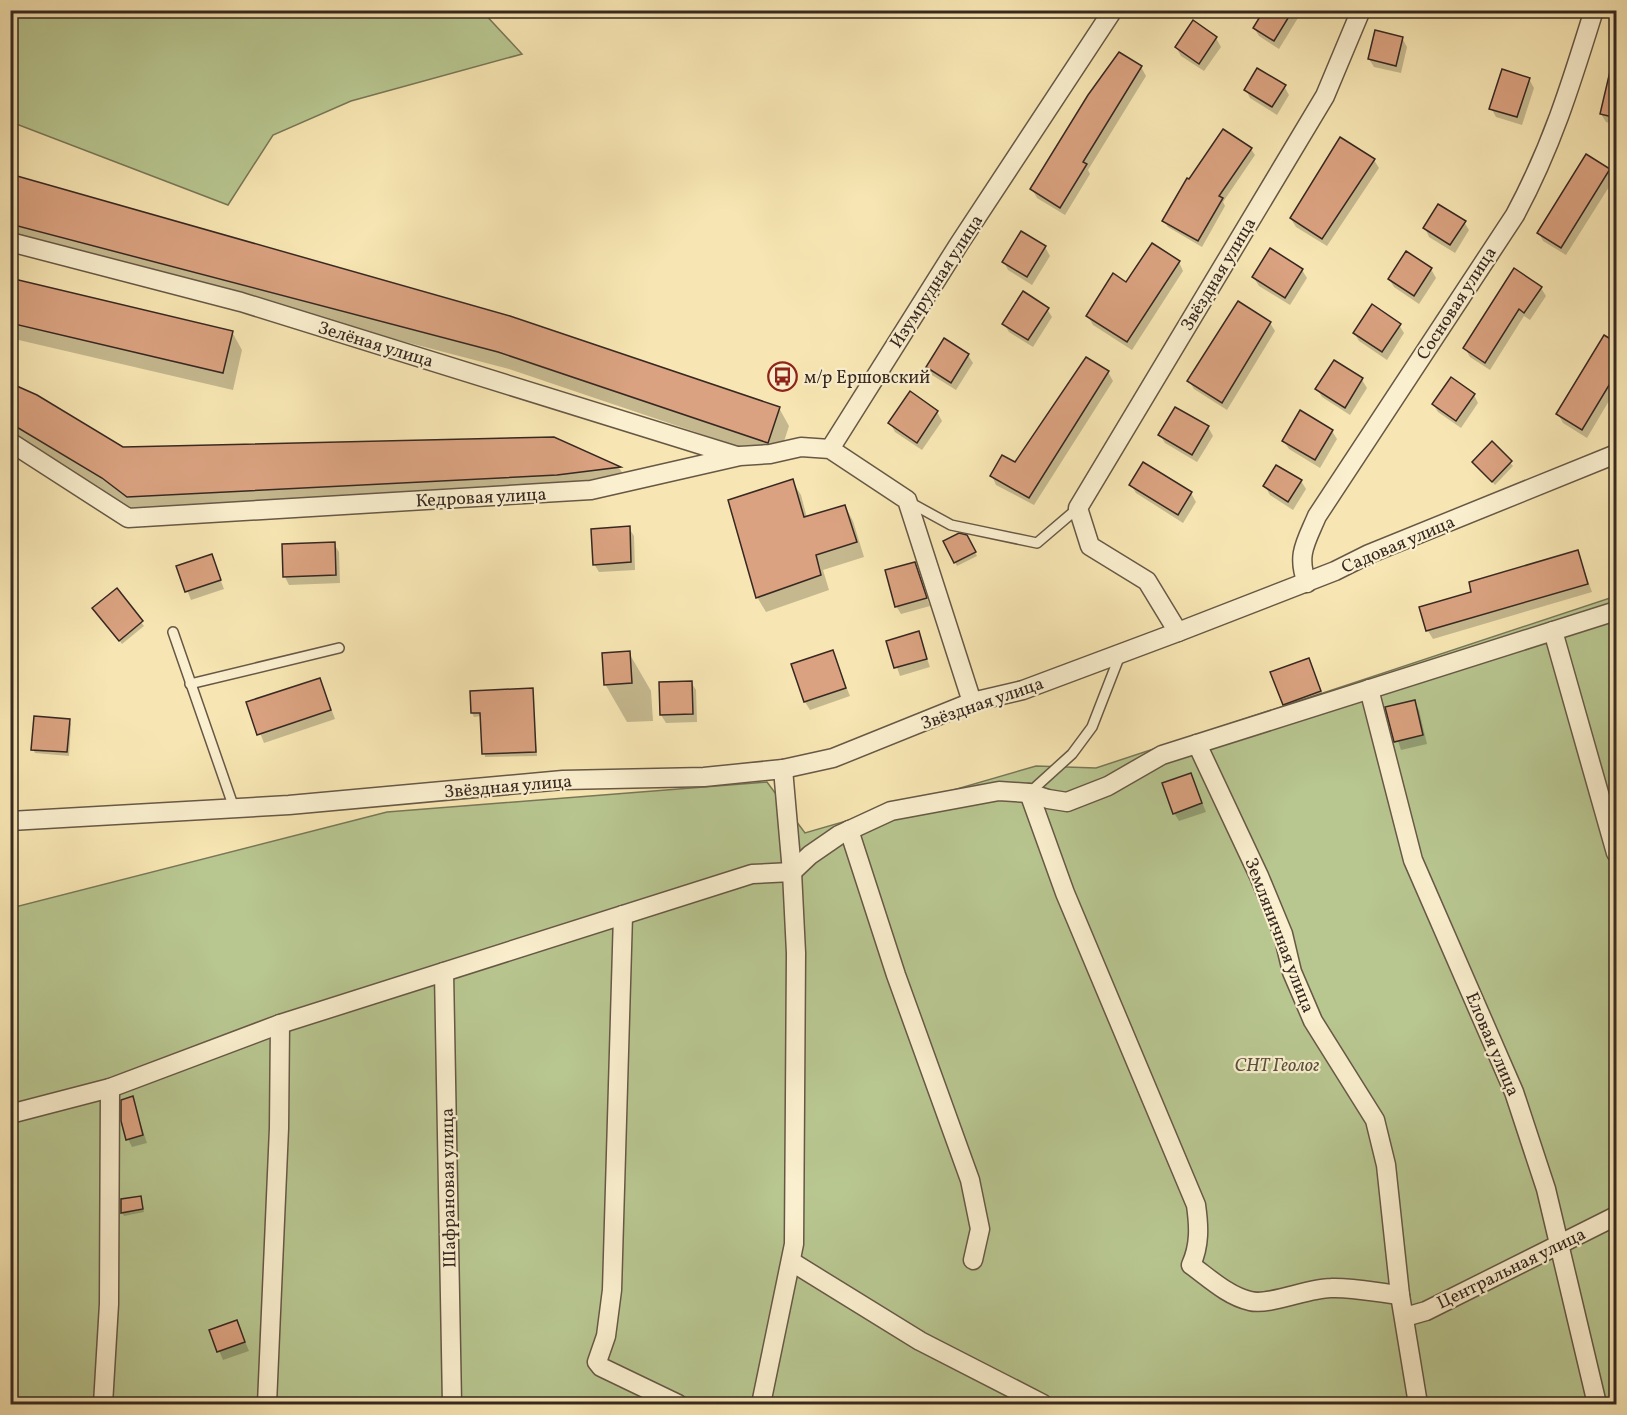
<svg xmlns="http://www.w3.org/2000/svg" width="1627" height="1415" font-family="Vollkorn,serif">
<style>
.green{fill:#b8c690;stroke:#787758;stroke-width:1.5}
.shadow{fill:#0003}
.building{fill:#daa280;stroke:#372821;stroke-width:1.5}
.lines{fill:none;stroke-linecap:round;stroke-linejoin:round}
.service-casing{stroke:#675846;stroke-width:12}
.minor-casing{stroke:#675846;stroke-width:21}
.service{stroke:#faefce;stroke-width:9}
.minor{stroke:#faefce;stroke-width:18}
.labels{text-anchor:middle;stroke-width:4.5;stroke-linejoin:round;paint-order:stroke}
.street-label{font-size:18px;fill:#372821;stroke:#faefce}
.poi-label{font-size:18px;fill:#372821;stroke:#faefce;text-anchor:start}
.park-label{font-size:18px;font-style:italic;fill:#57503d;stroke:#faefce}
</style>
<rect width="100%" height="100%" fill="#f7e6b3"/>
<filter id="stains"><feTurbulence type="fractalNoise" baseFrequency=".00333" numOctaves="4"/><feColorMatrix values="0 0 0 0 .2 0 0 0 0 .09 0 0 0 0 .02 0 0 0 .5 -.17"/></filter>
<radialGradient id="worn" r=".72"><stop offset=".6" stop-color="#630" stop-opacity="0"/><stop offset="1" stop-color="#630" stop-opacity=".3"/></radialGradient>
<g class="green">
<polygon points="10,11 482,11 522,54 351,101 273,135 228,205 11,122"/>
<polygon points="1616,596 1616,1404 11,1404 11,908 387,812 767,782 805,833 1036,766 1096,768"/>
</g>
<g class="shadow">
<polygon points="1265,10 1299,10 1301,13 1279,49 1259,36 1254,28"/>
<polygon points="1407,10 1429,10 1428,16"/>
<polygon points="1216,38 1221,47 1204,71 1181,56 1176,47"/>
<polygon points="1402,38 1407,47 1401,73 1374,67 1369,59"/>
<polygon points="1141,67 1146,76 1088,170 1090,174 1065,215 1037,198 1032,189"/>
<polygon points="1529,79 1534,88 1522,125 1496,117 1491,108"/>
<polygon points="1616,83 1616,125 1606,122 1601,114"/>
<polygon points="1284,86 1289,95 1277,115 1250,98 1246,90"/>
<polygon points="1251,149 1255,155 1223,202 1225,206 1202,247 1168,227 1164,221 1190,181"/>
<polygon points="1586,156 1609,170 1614,179 1566,255 1543,241 1539,233"/>
<polygon points="1374,160 1379,168 1327,246 1296,227 1291,219"/>
<polygon points="10,175 509,317 779,408 789,426 778,460 509,369 10,239"/>
<polygon points="1464,222 1469,230 1455,253 1429,237 1425,228"/>
<polygon points="1045,247 1050,256 1032,285 1008,270 1004,262"/>
<polygon points="1179,262 1183,271 1132,350 1093,325 1088,316 1127,284"/>
<polygon points="1431,269 1436,278 1419,304 1394,287 1389,279"/>
<polygon points="1302,270 1307,278 1290,305 1259,286 1254,278"/>
<polygon points="10,281 232,332 242,350 233,390 10,338"/>
<polygon points="1541,288 1546,296 1530,320 1524,316 1490,370 1470,357 1465,348"/>
<polygon points="1047,309 1052,317 1033,347 1009,332 1004,324"/>
<polygon points="1270,323 1275,331 1227,410 1194,389 1189,381"/>
<polygon points="1399,325 1404,333 1387,360 1359,341 1354,333"/>
<polygon points="1616,345 1616,389 1587,438 1563,423 1558,414"/>
<polygon points="968,355 973,363 956,390 932,375 927,367"/>
<polygon points="1108,372 1113,381 1034,505 996,485 992,476 1015,464"/>
<polygon points="1362,380 1367,388 1350,415 1322,397 1317,389"/>
<polygon points="10,384 122,449 553,438 620,469 629,484 138,514 29,443 10,434"/>
<polygon points="910,394 937,412 942,421 922,450 895,432 890,423"/>
<polygon points="1474,395 1478,403 1461,428 1438,412 1433,404"/>
<polygon points="1208,427 1213,436 1197,462 1165,443 1160,435"/>
<polygon points="1332,431 1337,439 1320,468 1289,449 1284,441"/>
<polygon points="1492,444 1513,466 1495,485 1474,462"/>
<polygon points="1144,464 1191,493 1196,502 1183,523 1136,493 1131,485"/>
<polygon points="792,481 801,495 807,518 845,506 853,521 864,557 823,570 829,590 766,612 757,597"/>
<polygon points="1301,481 1306,489 1293,510 1270,495 1265,486"/>
<polygon points="629,528 634,536 635,570 599,572 594,564"/>
<polygon points="967,537 977,556 957,566 945,542"/>
<polygon points="334,544 339,552 340,583 289,585 285,577"/>
<polygon points="1578,552 1592,592 1433,639 1428,631 1421,608 1473,593"/>
<polygon points="211,556 224,589 191,600 178,567"/>
<polygon points="914,564 930,606 901,614 896,606"/>
<polygon points="116,590 144,626 122,644 96,611"/>
<polygon points="918,633 930,667 900,676 888,642"/>
<polygon points="832,652 850,696 810,710 805,702"/>
<polygon points="629,653 651,691 653,721 627,722 605,684"/>
<polygon points="1308,660 1327,704 1291,717 1284,704"/>
<polygon points="320,679 335,719 264,743 248,703"/>
<polygon points="691,682 696,690 697,722 666,723 661,715"/>
<polygon points="532,690 537,756 485,757 481,716 474,717 472,713"/>
<polygon points="1414,702 1419,710 1427,744 1401,750 1387,708"/>
<polygon points="69,720 71,724 69,756 35,753 33,749"/>
<polygon points="1191,774 1206,812 1179,821 1174,813"/>
<polygon points="132,1098 147,1143 132,1147 128,1139"/>
<polygon points="140,1197 144,1212 124,1216 122,1212"/>
<polygon points="237,1322 249,1351 223,1360 211,1331"/>
</g>
<g class="building">
<polygon points="1264,10 1293,10 1274,41 1253,28"/>
<polygon points="1193,20 1217,37 1199,64 1175,47"/>
<polygon points="1375,30 1403,37 1396,66 1368,59"/>
<polygon points="1119,52 1142,66 1083,162 1087,164 1060,208 1030,189 1088,95"/>
<polygon points="1611,67 1617,68 1617,118 1600,114"/>
<polygon points="1257,68 1286,85 1272,107 1244,90"/>
<polygon points="1502,69 1530,78 1517,117 1489,109"/>
<polygon points="1223,129 1252,148 1219,196 1223,198 1198,241 1162,221 1187,178 1189,179"/>
<polygon points="1340,137 1375,159 1322,239 1290,218"/>
<polygon points="1586,154 1610,169 1561,248 1537,233"/>
<polygon points="10,174 510,316 780,407 768,443 498,352 10,224"/>
<polygon points="1438,204 1466,221 1450,245 1423,228"/>
<polygon points="1021,231 1046,246 1027,277 1002,262"/>
<polygon points="1152,243 1180,261 1127,342 1086,316 1113,273 1126,282"/>
<polygon points="1270,248 1303,269 1285,298 1252,277"/>
<polygon points="1406,251 1432,268 1414,296 1388,279"/>
<polygon points="1514,268 1542,287 1524,313 1519,309 1485,363 1463,348"/>
<polygon points="10,278 233,331 223,373 10,323"/>
<polygon points="1023,291 1049,308 1028,340 1002,324"/>
<polygon points="1238,301 1271,322 1222,403 1187,381"/>
<polygon points="1372,304 1401,324 1382,352 1353,333"/>
<polygon points="1604,335 1617,343 1617,372 1582,430 1556,414"/>
<polygon points="944,338 969,354 951,383 926,367"/>
<polygon points="1086,357 1109,371 1029,498 990,476 1002,455 1015,462"/>
<polygon points="1334,360 1363,378 1345,408 1315,389"/>
<polygon points="1451,377 1475,394 1456,421 1432,404"/>
<polygon points="10,383 37,395 123,447 554,437 621,467 557,475 127,497 102,478 10,423"/>
<polygon points="910,391 938,411 917,443 888,423"/>
<polygon points="1175,407 1209,426 1192,455 1158,435"/>
<polygon points="1300,410 1333,430 1315,460 1282,441"/>
<polygon points="1492,441 1512,461 1492,482 1472,462"/>
<polygon points="1143,462 1192,492 1178,515 1129,485"/>
<polygon points="1276,465 1302,480 1288,502 1263,486"/>
<polygon points="793,479 804,517 845,505 857,542 816,555 821,575 756,598 728,500"/>
<polygon points="630,526 631,562 593,565 591,529"/>
<polygon points="959,533 967,535 976,552 954,563 943,541"/>
<polygon points="335,542 336,575 283,577 282,544"/>
<polygon points="1578,550 1588,584 1426,631 1419,607 1471,592 1469,582"/>
<polygon points="212,554 221,580 185,592 176,566"/>
<polygon points="915,562 927,598 895,607 885,570"/>
<polygon points="117,588 143,621 119,641 92,608"/>
<polygon points="919,631 927,659 894,668 886,641"/>
<polygon points="833,650 846,688 804,702 791,664"/>
<polygon points="630,651 632,683 604,685 602,653"/>
<polygon points="1309,658 1321,691 1283,705 1270,672"/>
<polygon points="320,678 331,710 257,735 246,702"/>
<polygon points="692,681 693,714 660,715 659,682"/>
<polygon points="533,688 536,752 482,754 480,713 471,713 470,691"/>
<polygon points="1415,700 1423,735 1394,742 1385,707"/>
<polygon points="34,716 70,719 67,752 31,750"/>
<polygon points="1191,773 1202,803 1173,814 1162,783"/>
<polygon points="133,1096 143,1135 126,1140 121,1121 121,1100"/>
<polygon points="141,1196 143,1209 121,1213 121,1199"/>
<polygon points="237,1320 245,1342 217,1352 209,1330"/>
</g>
<g class="lines">
<defs>
<g id="service">
<polyline points="909,502 951,525 1037,543 1078,508"/>
<polyline points="173,632 234,808"/>
<polyline points="190,684 339,648"/>
<polyline points="1029,793 1072,754 1092,727 1120,655"/>
</g>
<g id="minor">
<polyline points="10,242 241,302 737,456"/>
<polyline points="10,442 128,518 591,490 740,456 770,454 801,447 830,449 907,500 972,702"/>
<polyline points="830,449 959,244 1113,10"/>
<path d="M1307,583c-11,-28 -1,-41 10,-67l198,-301c37,-69 56,-131 79,-205"/>
<polyline points="1553,631 1616,853"/>
<polyline points="1178,632 1335,571 1369,554 1616,454"/>
<polyline points="1369,689 1413,860 1514,1092 1546,1189 1597,1404"/>
<polyline points="1197,744 1259,876 1283,934 1292,972 1313,1021 1375,1120 1386,1165 1400,1295 1418,1404"/>
<path d="M1029,793l36,100 131,312c3,21 4,40 -5,60 18,13 37,31 59,36 19,5 58,-13 81,-13 23,-1 47,5 69,7"/>
<polyline points="10,821 289,805 563,780 704,777 783,769 833,758 972,702 1023,690 1178,632 1147,581 1090,546 1078,508 1325,96 1361,10"/>
<polyline points="849,830 896,975 970,1180 980,1229 973,1260"/>
<polyline points="623,915 612,1290 606,1336 597,1362 601,1367 678,1404"/>
<polyline points="444,972 452,1404"/>
<polyline points="10,1114 110,1088 280,1024 752,874 792,872 810,855 839,835 891,811 999,791 1029,793 1048,799 1067,802 1108,786 1162,755 1616,611"/>
<polyline points="792,1262 920,1341 1043,1404"/>
<polyline points="1405,1317 1426,1311 1616,1216"/>
<polyline points="103,1404 109,1304 110,1088"/>
<polyline points="267,1404 279,1128 280,1024"/>
<polyline points="761,1404 794,1244 796,953 792,872 783,769"/>
</g>
</defs>
<use href="#service" class="service-casing"/>
<use href="#minor" class="minor-casing"/>
<use href="#service" class="service"/>
<use href="#minor" class="minor"/>
</g>
<defs>
<symbol id="bus-ring" viewBox="-11 -11 22 22"><circle r="9.5" fill="#faefce" stroke="#8f2418" stroke-width="1.5"/><path d="M-5-6H5V4H4V6H2V4H-2V6H-4V4H-5ZM-3.5-4V0h7V-4ZM-3.5 1.2v1.5H-2V1.2ZM2 1.2v1.5H3.5V1.2Z" fill="#8f2418"/></symbol>
</defs>
<g fill-rule="evenodd">
<use href="#bus-ring" x="766" y="360" width="33" height="33"/>
</g>
<g class="labels">
<g class="street-label">
<text transform="translate(1218 274) rotate(-59)" y="6">Звёздная улица</text>
<text transform="translate(936 281) rotate(-57)" y="6">Изумрудная улица</text>
<text transform="translate(1456 303) rotate(-57)" y="6">Сосновая улица</text>
<text transform="translate(376 344) rotate(17)" y="6">Зелёная улица</text>
<text transform="translate(481 497) rotate(-3)" y="6">Кедровая улица</text>
<text transform="translate(1398 544) rotate(-23)" y="6">Садовая улица</text>
<text transform="translate(982 703) rotate(-19)" y="6">Звёздная улица</text>
<text transform="translate(508 786) rotate(-5)" y="6">Звёздная улица</text>
<text transform="translate(1280 935) rotate(69)" y="6">Земляничная улица</text>
<text transform="translate(1493 1044) rotate(67)" y="6">Еловая улица</text>
<text transform="translate(448 1188) rotate(-91)" y="6">Шафрановая улица</text>
<text transform="translate(1511 1268) rotate(-26)" y="6">Центральная улица</text>
</g>
<g class="poi-label">
<text x="804" y="383">м/р Ершовский</text>
</g>
<g class="park-label">
<text x="1277" y="1071">СНТ Геолог</text>
</g>
</g>
<rect width="1627" height="1415" fill="none" stroke="#f7e6b3" stroke-width="36"/>
<rect x="12" y="12" width="1603" height="1391" fill="none" stroke="#372821" stroke-width="3"/>
<rect x="18" y="18" width="1591" height="1379" fill="none" stroke="#372821" stroke-width="1.5"/>
<rect width="100%" height="100%" filter="url(#stains)"/>
<rect width="100%" height="100%" fill="url(#worn)"/>
</svg>
